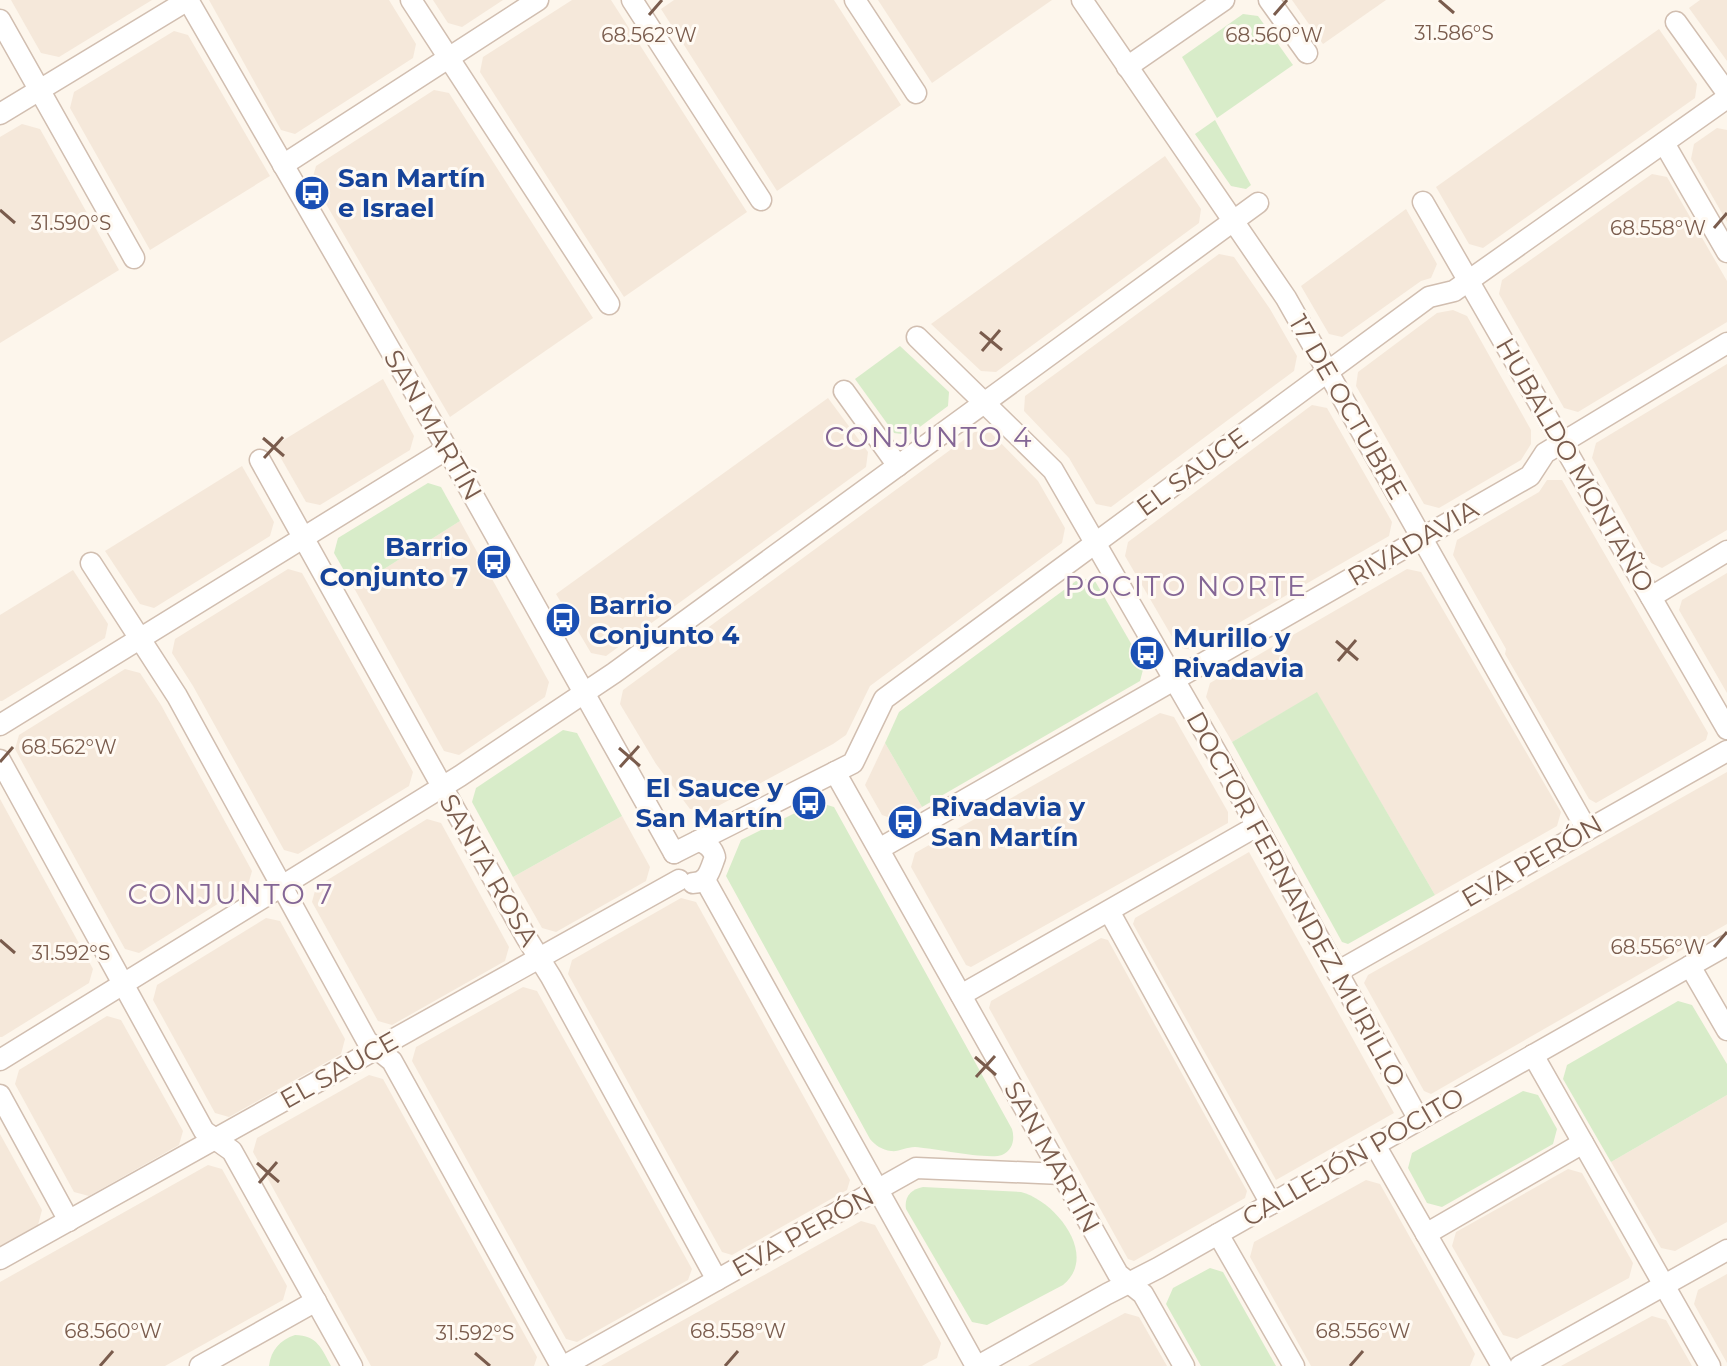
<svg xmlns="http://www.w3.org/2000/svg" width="1727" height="1366" font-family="Montserrat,sans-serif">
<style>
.residential{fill:#f5e8da}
.green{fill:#d8ecc9}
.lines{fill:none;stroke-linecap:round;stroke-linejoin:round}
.minor-casing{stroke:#d1beb0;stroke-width:23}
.minor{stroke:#fff;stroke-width:20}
.ticks{fill:none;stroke:#7a5c4d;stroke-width:3}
.labels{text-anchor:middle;stroke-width:6;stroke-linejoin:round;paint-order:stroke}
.transit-label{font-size:26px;font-weight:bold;fill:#164399;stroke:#fffaf3;text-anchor:start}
.street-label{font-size:26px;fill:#7a5c4d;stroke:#fffaf3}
.neighbourhood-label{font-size:28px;letter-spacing:2px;fill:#846695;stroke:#fffaf3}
.ticks-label{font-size:20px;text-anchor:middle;fill:#7a5c4d;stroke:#fffaf3;stroke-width:6;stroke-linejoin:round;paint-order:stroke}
</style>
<rect width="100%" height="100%" fill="#fdf6ec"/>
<g class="residential">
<polygon points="11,0 152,0 59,57 41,53"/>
<polygon points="209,0 389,0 416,44 413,58 295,134 281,130"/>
<polygon points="433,0 503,0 462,27 448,23"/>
<polygon points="572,0 611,0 747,212 624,297 480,72 483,57"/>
<polygon points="674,0 834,0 901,105 777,191 661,9"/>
<polygon points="878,0 1052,0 932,83"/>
<polygon points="1292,0 1386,0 1323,44"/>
<polygon points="1700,0 1727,0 1727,61 1689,8"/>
<polygon points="1659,29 1697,84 1695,98 1483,248 1469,244 1436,187"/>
<polygon points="174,31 188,35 270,176 150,250 70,108 74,92"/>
<polygon points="434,90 449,93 593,318 450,417 312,180 316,166"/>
<polygon points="22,124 40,129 119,270 0,343 0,137"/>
<polygon points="1717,128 1727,130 1727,222 1691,159 1694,144"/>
<polygon points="1165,156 1201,209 1199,223 996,372 981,371 931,324"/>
<polygon points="1652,174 1667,177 1727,281 1727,322 1578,412 1564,408 1499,294 1502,280"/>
<polygon points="1406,209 1437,264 1431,278 1421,281 1342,337 1329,334 1301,286"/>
<polygon points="1219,254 1234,257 1270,309 1297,356 1294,371 1111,507 1096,504 1069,458 1024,411 1025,396"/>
<polygon points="1453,310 1467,316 1531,430 1531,444 1521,460 1439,508 1424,504 1356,386 1358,372 1437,313"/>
<polygon points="1727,364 1727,530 1662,568 1651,563 1592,458 1596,443"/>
<polygon points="383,379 414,436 410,450 320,505 306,502 274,446"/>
<polygon points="828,398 868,452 866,467 606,656 591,653 556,594"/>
<polygon points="1312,405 1327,408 1392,522 1389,536 1192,650 1178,647 1125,556 1128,542"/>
<polygon points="976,431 991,433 1038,481 1065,528 1062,543 870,686 846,735 833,744 707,812 690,809 656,764 620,704 623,690"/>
<polygon points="242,466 274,522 270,536 154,608 140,604 105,551"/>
<polygon points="1547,480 1562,480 1708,733 1706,740 1596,803 1589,799 1505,654 1506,649 1453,555 1457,540 1539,492"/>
<polygon points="460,521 549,682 545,697 459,755 444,751 354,588"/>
<polygon points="288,569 302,573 413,772 409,786 298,854 284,850 193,686 172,653 175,639"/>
<polygon points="1407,569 1421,572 1561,812 1557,826 1435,895 1317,693 1232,742 1206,697 1210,683"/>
<polygon points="73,570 108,624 105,638 2,701 0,701 0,615"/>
<polygon points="1727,573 1727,693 1679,610 1682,600"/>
<polygon points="125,669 140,673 161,705 252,871 248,885 139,953 125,949 15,749 19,735"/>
<polygon points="1160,713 1174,717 1228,812 1228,823 971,967 966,965 911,867 915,853"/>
<polygon points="885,743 922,807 899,821 882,815 865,785"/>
<polygon points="1727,772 1727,924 1431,1094 1424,1091 1364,983 1368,975"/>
<polygon points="0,799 93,969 89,983 2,1037 0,1037"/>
<polygon points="622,816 650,867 646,881 556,932 542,928 513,877"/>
<polygon points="427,819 441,823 509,947 505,961 392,1025 378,1021 312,902 316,887"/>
<polygon points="1249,852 1394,1113 1276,1180 1133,924 1135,918"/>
<polygon points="681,898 696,902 850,1180 847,1190 732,1255 722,1252 568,974 572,960"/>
<polygon points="266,918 280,921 345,1039 341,1054 229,1117 215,1113 153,1000 157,985"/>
<polygon points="1101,938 1108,940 1247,1191 1245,1198 1134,1261 1128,1259 989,1008 991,1001"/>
<polygon points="523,987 537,991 692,1269 688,1280 577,1342 566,1339 412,1061 416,1047"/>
<polygon points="107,1016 121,1020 183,1131 179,1145 89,1196 74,1192 15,1084 19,1070"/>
<polygon points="369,1075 383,1079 537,1357 534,1366 371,1366 253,1152 257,1138"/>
<polygon points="1727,1095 1727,1222 1675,1251 1661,1248 1611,1162"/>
<polygon points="0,1134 42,1210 38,1225 0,1246"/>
<polygon points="208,1165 222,1169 287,1286 283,1300 165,1366 0,1366 0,1282"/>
<polygon points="1568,1169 1582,1173 1633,1263 1629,1278 1517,1339 1503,1335 1452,1246 1456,1232"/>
<polygon points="1366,1180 1380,1184 1452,1312 1475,1354 1470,1366 1311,1366 1250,1257 1254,1242"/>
<polygon points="861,1221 875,1225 941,1343 937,1358 929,1362 922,1366 601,1366"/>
<polygon points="1727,1274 1727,1363 1694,1304 1698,1290"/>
<polygon points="1125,1313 1139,1317 1167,1366 1028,1366"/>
<polygon points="1652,1316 1666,1320 1692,1366 1561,1366"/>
</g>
<g class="green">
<polygon points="1243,14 1258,16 1293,65 1217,118 1182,57"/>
<polygon points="1215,120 1251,185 1246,189 1231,186 1195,134"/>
<polygon points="900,346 949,392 948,406 909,435 894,433 855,379"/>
<polygon points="428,483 441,487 460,521 354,588 334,553 338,538"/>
<polygon points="1080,578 1095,581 1144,666 1140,681 922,807 885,743 899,712"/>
<polygon points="1317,692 1435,895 1348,944 1342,942 1232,742"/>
<polygon points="563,730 577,733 622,816 513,877 472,802 476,788"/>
<path d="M817,802l17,5 178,322c3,10 1,21 -10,26 -14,5 -69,-7 -87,-8 -9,0 -16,5 -24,4 -9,-1 -16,-6 -21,-12l-144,-263 15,-36z"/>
<polygon points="1678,1001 1692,1005 1727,1064 1727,1095 1611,1162 1563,1079 1567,1065"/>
<polygon points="1523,1091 1538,1095 1557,1129 1553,1144 1442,1207 1427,1203 1408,1168 1412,1153"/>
<path d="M923,1187l98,5c35,9 78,64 42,93l-76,40 -15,-3 -66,-113c-2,-12 5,-20 17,-22z"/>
<polygon points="1210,1268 1223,1272 1276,1366 1201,1366 1166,1304 1173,1288"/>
<path d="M295,1335c22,0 27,14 36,31h-62c2,-16 11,-26 26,-31z"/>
</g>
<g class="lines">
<defs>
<g id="minor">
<polyline points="188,0 433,424 674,853"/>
<polyline points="411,0 609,304"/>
<polyline points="632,0 761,200"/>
<polyline points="855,0 916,93"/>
<polyline points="1082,0 1286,298 1587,830"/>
<polyline points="1269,0 1307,53"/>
<polyline points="0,20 134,258"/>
<polyline points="1676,22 1727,93"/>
<polyline points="1127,67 1224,0"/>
<polyline points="0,114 188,0"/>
<polyline points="1664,143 1727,252"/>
<polyline points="283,165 538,0"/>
<polyline points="1423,202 1727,729"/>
<polyline points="917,337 1053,470 1216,752 1419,1120"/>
<polyline points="844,391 898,466"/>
<polyline points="260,460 526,937 551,977 717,1280"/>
<polyline points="91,563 177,696 367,1041 392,1061 561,1366"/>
<polyline points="1651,597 1727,551"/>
<polyline points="0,725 447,449"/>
<polyline points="0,760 204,1131 232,1151 352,1366"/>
<polyline points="835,772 1118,1274 1143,1294 1184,1366"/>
<polyline points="879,849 1530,476 1545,453 1727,343"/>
<polyline points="674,853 853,763 884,699 1429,297 1454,291 1727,98"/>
<polyline points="705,880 976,1366"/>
<path d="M693,883c15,0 17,-13 22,-26 -2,-8 -8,-14 -17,-16"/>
<polyline points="1109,911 1271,1204"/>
<polyline points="1690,966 1727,1030"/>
<polyline points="1337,972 1727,751"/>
<polyline points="961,995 1257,826"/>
<polyline points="1533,1055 1710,1366"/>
<polyline points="0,1060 460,776 614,673 1258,203"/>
<polyline points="0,1095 69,1221"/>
<polyline points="1375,1145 1502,1366"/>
<polyline points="1218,1234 1294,1366"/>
<polyline points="1426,1234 1583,1143"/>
<polyline points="0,1259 679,880"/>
<polyline points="200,1366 316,1301"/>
<polyline points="564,1366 916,1168 1062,1174"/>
<polyline points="978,1366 1107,1294 1158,1268 1727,945"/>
<polyline points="1520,1366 1727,1250"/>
</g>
</defs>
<use href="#minor" class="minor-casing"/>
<use href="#minor" class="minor"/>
</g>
<path class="ticks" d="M1439,0l15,13M649,15l13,-15M1274,15l13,-15M0,210l15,13M1714,228l13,-15M980,332l22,18M982,351l18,-21M263,438l21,18M264,458l19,-21M1336,641l22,19M1338,661l18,-21M619,748l21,18M0,762l13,-15M620,767l19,-21M0,940l15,13M1714,947l13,-15M975,1057l21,18M976,1077l19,-21M257,1163l22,19M259,1183l18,-21M475,1353l15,13M100,1366l13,-15M725,1366l13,-15M1350,1366l13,-15"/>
<defs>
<symbol id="bus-disc" viewBox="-11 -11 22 22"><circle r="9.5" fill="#1a4fb4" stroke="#fffaf3"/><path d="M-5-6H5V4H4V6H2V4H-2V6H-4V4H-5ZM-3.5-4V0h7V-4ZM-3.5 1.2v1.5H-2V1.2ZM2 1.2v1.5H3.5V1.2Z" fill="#fff"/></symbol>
</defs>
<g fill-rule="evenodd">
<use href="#bus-disc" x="292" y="173" width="40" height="40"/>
<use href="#bus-disc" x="474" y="542" width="40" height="40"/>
<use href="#bus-disc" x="543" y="600" width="40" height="40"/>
<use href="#bus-disc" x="1127" y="633" width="40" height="40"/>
<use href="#bus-disc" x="789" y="783" width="40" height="40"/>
<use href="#bus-disc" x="885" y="802" width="40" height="40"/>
</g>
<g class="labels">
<g class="transit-label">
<text x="338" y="187">San Martín<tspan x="338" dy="30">e Israel</tspan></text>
<text x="468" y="556" text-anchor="end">Barrio<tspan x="468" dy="30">Conjunto 7</tspan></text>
<text x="589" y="614">Barrio<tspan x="589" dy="30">Conjunto 4</tspan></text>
<text x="1173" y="647">Murillo y<tspan x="1173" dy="30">Rivadavia</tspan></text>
<text x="783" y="797" text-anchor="end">El Sauce y<tspan x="783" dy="30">San Martín</tspan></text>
<text x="931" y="816">Rivadavia y<tspan x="931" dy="30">San Martín</tspan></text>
</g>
<g class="street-label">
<text transform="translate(1348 407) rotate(60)" y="9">17 DE OCTUBRE</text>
<text transform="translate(433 425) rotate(60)" y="9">SAN MARTÍN</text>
<text transform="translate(1575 465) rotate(60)" y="9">HUBALDO MONTAÑO</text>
<text transform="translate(1192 472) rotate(-36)" y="9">EL SAUCE</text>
<text transform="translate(1413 543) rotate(-30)" y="9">RIVADAVIA</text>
<text transform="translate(1532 861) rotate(-30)" y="9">EVA PERÓN</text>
<text transform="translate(489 870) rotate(60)" y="9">SANTA ROSA</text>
<text transform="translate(1296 899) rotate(61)" y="9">DOCTOR FERNANDEZ MURILLO</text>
<text transform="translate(339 1070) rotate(-29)" y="9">EL SAUCE</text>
<text transform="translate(1052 1157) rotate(61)" y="9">SAN MARTÍN</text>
<text transform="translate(1353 1157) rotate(-30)" y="9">CALLEJÓN POCITO</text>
<text transform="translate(803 1232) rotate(-29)" y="9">EVA PERÓN</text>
</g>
<g class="neighbourhood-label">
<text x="929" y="447">CONJUNTO 4</text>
<text x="1186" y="596">POCITO NORTE</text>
<text x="231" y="904">CONJUNTO 7</text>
</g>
</g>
<g class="ticks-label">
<text x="1454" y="40">31.586°S</text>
<text x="1274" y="42">68.560°W</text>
<text x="649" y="42">68.562°W</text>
<text x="71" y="230">31.590°S</text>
<text x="1658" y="235">68.558°W</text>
<text x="69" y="754">68.562°W</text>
<text x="1658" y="954">68.556°W</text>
<text x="71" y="960">31.592°S</text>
<text x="113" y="1338">68.560°W</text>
<text x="738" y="1338">68.558°W</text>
<text x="1363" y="1338">68.556°W</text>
<text x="475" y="1340">31.592°S</text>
</g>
</svg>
